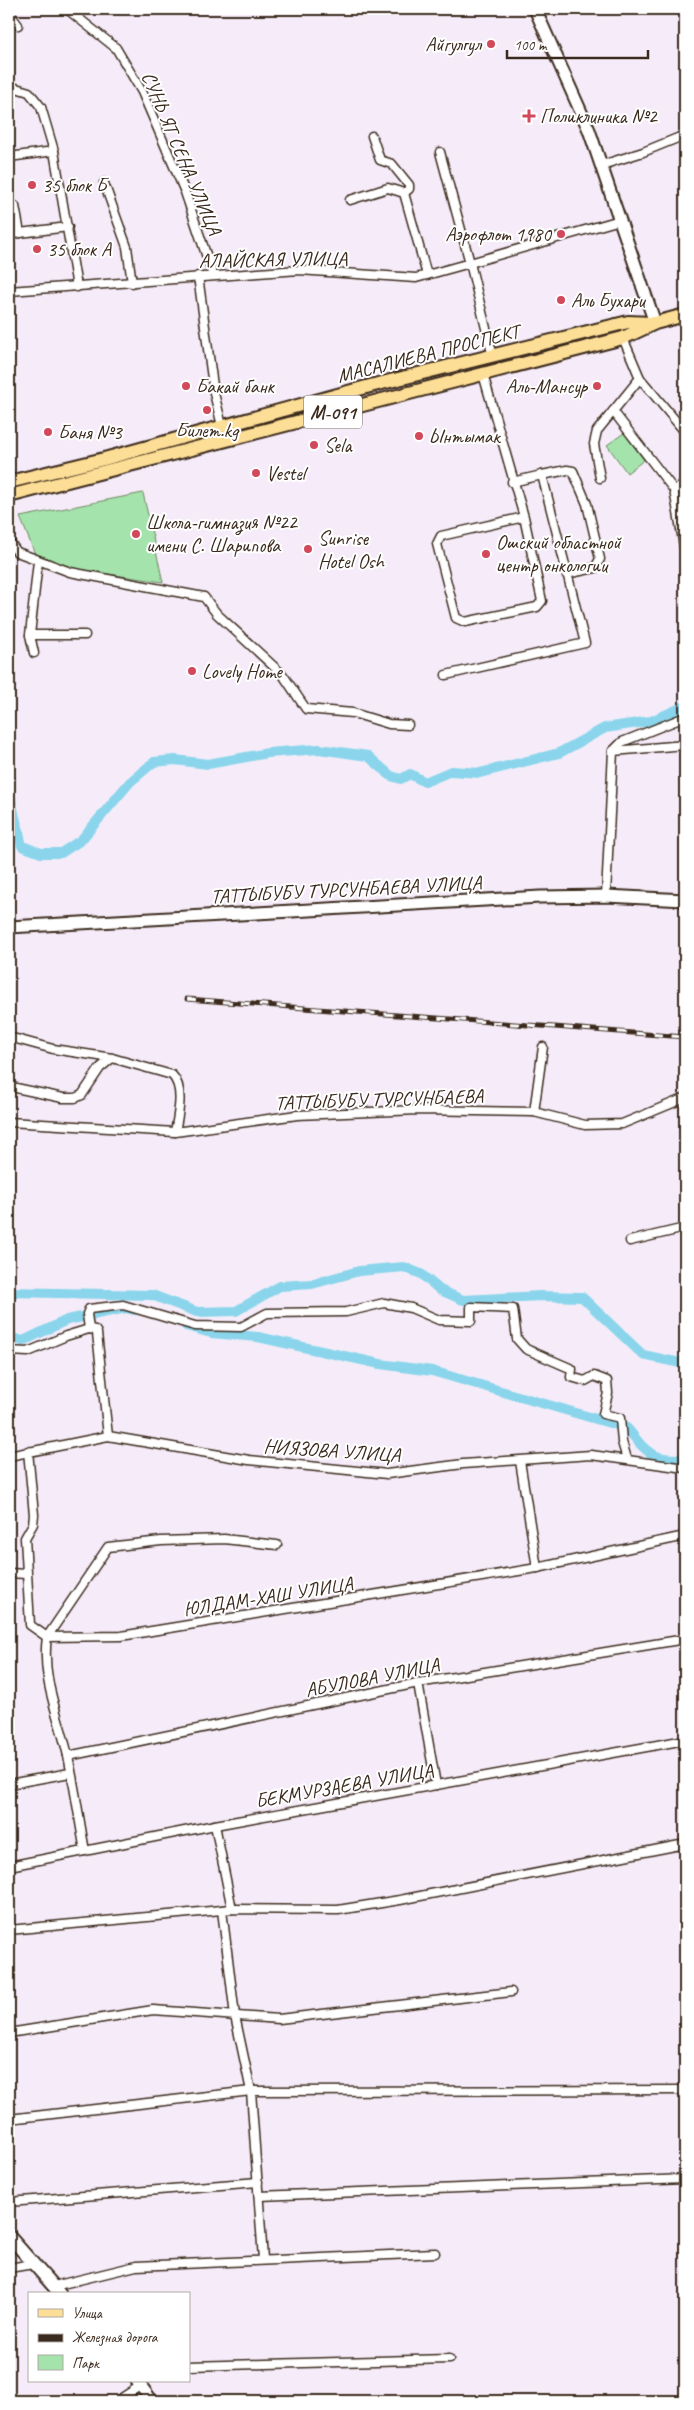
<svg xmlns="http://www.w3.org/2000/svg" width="694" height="2410" font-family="Caveat,sans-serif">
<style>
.green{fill:#a4e3ab;stroke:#708664}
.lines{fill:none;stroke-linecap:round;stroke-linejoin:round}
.canal{stroke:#8ad5eb;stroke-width:10}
.street-casing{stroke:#3b2a1e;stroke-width:11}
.secondary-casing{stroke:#3b2a1e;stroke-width:15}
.primary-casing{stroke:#3b2a1e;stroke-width:16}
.street{stroke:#fff;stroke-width:8}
.secondary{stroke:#fff;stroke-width:11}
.primary{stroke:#fdde96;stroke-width:12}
.rail-casing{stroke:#3b2a1e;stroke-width:5}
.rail{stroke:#fff;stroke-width:3;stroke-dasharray:9;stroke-linecap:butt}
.poi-dot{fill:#d1495b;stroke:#fff;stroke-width:2}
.labels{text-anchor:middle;stroke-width:4;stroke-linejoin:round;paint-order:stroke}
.shield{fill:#fff;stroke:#766a62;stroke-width:1}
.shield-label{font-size:19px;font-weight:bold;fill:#3b2a1e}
.poi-label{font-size:20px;fill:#3b2a1e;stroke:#fff;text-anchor:start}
.street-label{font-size:20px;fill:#3b2a1e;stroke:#fff}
</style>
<rect width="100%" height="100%" fill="#f6ecf9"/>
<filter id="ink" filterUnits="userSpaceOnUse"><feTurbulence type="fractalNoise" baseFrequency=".02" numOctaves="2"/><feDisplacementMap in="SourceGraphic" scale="10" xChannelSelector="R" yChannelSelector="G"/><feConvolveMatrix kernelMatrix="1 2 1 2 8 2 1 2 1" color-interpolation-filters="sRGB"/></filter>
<g filter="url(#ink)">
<g class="green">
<polygon points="624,433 644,460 627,473 607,445"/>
<polygon points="143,493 163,582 67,568 35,554 20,517"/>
</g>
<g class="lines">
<g class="canal">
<polyline points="9,792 22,846 41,853 61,853 81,840 130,782 154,762 175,760 208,764 268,753 319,749 368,756 391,776 401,779 410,774 425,782 451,771 480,773 559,753 605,728 651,721 685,706"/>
<polyline points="9,1292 152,1295 197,1312 236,1311 280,1286 312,1284 359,1271 404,1267 421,1274 440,1290 463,1300 540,1296 582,1297 643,1355 685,1364"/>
<path d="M186,1326l25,7 47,4 122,27 52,7 195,57c20,25 24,32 58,31"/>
<polyline points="9,1337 23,1341 67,1320 126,1308 134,1310"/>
</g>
<defs>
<g id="street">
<polyline points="67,9 116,48 142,92 185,192 213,275"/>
<polyline points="9,13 18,25"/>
<polyline points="538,14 547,9"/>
<polyline points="9,90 16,88 29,92 41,107 54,151 77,287"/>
<polyline points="372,136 380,160 392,164 409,185 409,189 404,193"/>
<polyline points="440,152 470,263 620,220"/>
<polyline points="9,157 54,151"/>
<polyline points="602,165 643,152 685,135"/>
<polyline points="104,183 127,247 132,283"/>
<polyline points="350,200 388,188 404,193 427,275"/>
<polyline points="15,206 20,233 68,227"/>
<polyline points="9,235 20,233"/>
<polyline points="198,276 214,393 222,426"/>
<polyline points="9,291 299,270 416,278 470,263 493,357"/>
<polyline points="623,338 640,378 685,432"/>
<polyline points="483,374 524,517 542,601 537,607 465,622 456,618 437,544 441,536 524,517"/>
<polyline points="613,411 674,490"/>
<polyline points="542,475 567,470 573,471 587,504 600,559 595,568 566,574"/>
<polyline points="600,478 594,444 597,431 640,378"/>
<polyline points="685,485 674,490 685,552"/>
<polyline points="9,541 17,552 70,572 204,597 217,614 283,675 306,709 353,713 389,724 408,725"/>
<polyline points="30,635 85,635"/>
<polyline points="34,653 30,635 38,561"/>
<polyline points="446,675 585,643 542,475 512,482"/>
<polyline points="613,751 622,742 685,717"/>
<polyline points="606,896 613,751 685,745"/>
<path d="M9,1037l44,12 59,9 60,17c13,13 6,40 3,57"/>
<polyline points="16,1088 63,1098 75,1098 82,1095 100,1068 112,1058"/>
<polyline points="534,1112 543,1047"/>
<polyline points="9,1122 175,1132 297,1115 418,1110 534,1112 585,1125 622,1124 685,1098"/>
<polyline points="630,1241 685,1228"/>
<polyline points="89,1329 87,1314 89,1309 123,1305 195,1326 241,1327 267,1313 346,1312 384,1303 411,1308 439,1320 471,1321 471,1307 513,1309 517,1339 526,1349 572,1369 571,1377 585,1381 594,1376 607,1381 608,1393 603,1414 620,1418 622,1442 627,1459"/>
<polyline points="89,1329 95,1330 97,1333 108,1436"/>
<polyline points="9,1351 28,1352 66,1336 89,1329"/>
<polyline points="28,1451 34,1515 33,1524 25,1538 30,1625 47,1637 121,1636 537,1568 685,1536"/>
<polyline points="9,1456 108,1436 249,1460 387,1474 463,1464 591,1455 685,1468"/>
<polyline points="520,1461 537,1568"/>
<polyline points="9,1573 26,1574"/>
<polyline points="418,1683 436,1785"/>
<polyline points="68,1756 418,1683 685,1639"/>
<polyline points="9,1784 70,1773"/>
<polyline points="215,1825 232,1909"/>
<path d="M85,1851c-6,-32 -10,-63 -17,-95 -9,-40 -27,-77 -21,-119l61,-90 53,-6 63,-2 53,6"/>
<polyline points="9,1866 215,1825 685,1740"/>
<polyline points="222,1910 235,2016 251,2091 263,2259"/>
<polyline points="9,1930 232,1909 338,1910 400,1900 685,1844"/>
<polyline points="9,2033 153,2010 279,2019 511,1992"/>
<polyline points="9,2119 251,2091 685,2090"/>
<polyline points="259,2196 685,2179"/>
<polyline points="9,2202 258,2182"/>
<polyline points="9,2268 33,2264"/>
<polyline points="54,2286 136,2266 435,2253"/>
<polyline points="189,2366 449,2359"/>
<polyline points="117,2401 140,2386"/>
</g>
<g id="secondary">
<polyline points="535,9 589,130 655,323"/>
<polyline points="9,927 540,897 606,896 685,900"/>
<polyline points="9,2236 60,2294"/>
<polyline points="137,2381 152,2401"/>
</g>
<g id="primary">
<polyline points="9,482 104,459 370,386 628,322 652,323"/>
<polyline points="9,496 623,338 655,323 685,315"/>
</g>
</defs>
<use href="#street" class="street-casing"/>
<use href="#secondary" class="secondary-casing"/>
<use href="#primary" class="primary-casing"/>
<use href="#street" class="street"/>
<use href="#secondary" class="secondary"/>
<use href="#primary" class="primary"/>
<defs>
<polyline id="rail" points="187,999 685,1037"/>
</defs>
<use href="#rail" class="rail-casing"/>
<use href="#rail" class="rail"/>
</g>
</g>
<g class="poi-dot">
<circle cx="491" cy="44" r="5"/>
<path d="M526.5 108.5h5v5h5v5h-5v5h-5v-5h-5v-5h5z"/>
<circle cx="32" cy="185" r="5"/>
<circle cx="561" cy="234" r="5"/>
<circle cx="37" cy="249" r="5"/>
<circle cx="561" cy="300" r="5"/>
<circle cx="186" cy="386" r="5"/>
<circle cx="597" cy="386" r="5"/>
<circle cx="207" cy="410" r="5"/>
<circle cx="48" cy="432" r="5"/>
<circle cx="419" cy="436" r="5"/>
<circle cx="314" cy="445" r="5"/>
<circle cx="256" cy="473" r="5"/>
<circle cx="136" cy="534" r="5"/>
<circle cx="308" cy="549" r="5"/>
<circle cx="486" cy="554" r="5"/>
<circle cx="192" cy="671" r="5"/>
</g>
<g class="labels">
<rect class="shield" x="304" y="395.5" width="58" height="33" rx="4"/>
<g class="shield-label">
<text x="333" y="419">М-091</text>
</g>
<g class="poi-label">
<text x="481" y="51" text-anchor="end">Айгулгул</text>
<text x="540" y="123">Поликлиника №2</text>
<text x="42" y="192">35 блок Б</text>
<text x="551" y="241" text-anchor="end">Аэрофлот 1980</text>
<text x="47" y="256">35 блок А</text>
<text x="571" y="307">Аль Бухари</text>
<text x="196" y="393">Бакай банк</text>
<text x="587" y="393" text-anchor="end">Аль-Мансур</text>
<text x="207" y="437" text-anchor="middle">Билет.kg</text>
<text x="58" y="439">Баня №3</text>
<text x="429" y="443">Ынтымак</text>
<text x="324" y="452">Sela</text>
<text x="266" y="480">Vestel</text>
<text x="146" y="529">Школа-гимназия №22<tspan x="146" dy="23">имени С. Шарипова</tspan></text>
<text x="318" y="545">Sunrise<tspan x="318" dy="23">Hotel Osh</tspan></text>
<text x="496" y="549">Ошский областной<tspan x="496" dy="23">центр онкологии</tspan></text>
<text x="202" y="678">Lovely Home</text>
</g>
<g class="street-label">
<text transform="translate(182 153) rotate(67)" y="7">СУНЬ ЯТ СЕНА УЛИЦА</text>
<text transform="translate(273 259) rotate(-1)" y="7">АЛАЙСКАЯ УЛИЦА</text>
<text transform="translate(428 353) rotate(-14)" y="7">МАСАЛИЕВА ПРОСПЕКТ</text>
<text transform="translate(346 889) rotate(-3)" y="7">ТАТТЫБУБУ ТУРСУНБАЕВА УЛИЦА</text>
<text transform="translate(379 1099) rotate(-2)" y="7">ТАТТЫБУБУ ТУРСУНБАЕВА</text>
<text transform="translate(332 1450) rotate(4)" y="7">НИЯЗОВА УЛИЦА</text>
<text transform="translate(268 1596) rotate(-9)" y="7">ЮЛДАМ-ХАШ УЛИЦА</text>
<text transform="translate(372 1677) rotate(-11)" y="7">АБУЛОВА УЛИЦА</text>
<text transform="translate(344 1785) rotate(-10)" y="7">БЕКМУРЗАЕВА УЛИЦА</text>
</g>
</g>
<rect width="694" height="2410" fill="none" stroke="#fff" stroke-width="30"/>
<rect x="15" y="15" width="664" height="2380" fill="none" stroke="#3b2a1e" stroke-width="2" filter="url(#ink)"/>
<rect x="28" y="2292" width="162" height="90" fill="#ffffff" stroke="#b1aaa5"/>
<rect x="38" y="2309" width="25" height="8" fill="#fdde96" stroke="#b1aaa5"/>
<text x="72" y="2318" font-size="15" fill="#3b2a1e">Улица</text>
<rect x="38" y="2334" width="25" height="8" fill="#3b2a1e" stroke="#b1aaa5"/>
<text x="72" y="2342" font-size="15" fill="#3b2a1e">Железная дорога</text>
<rect x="38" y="2355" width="25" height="15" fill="#a4e3ab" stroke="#b1aaa5"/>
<text x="72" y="2368" font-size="15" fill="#3b2a1e">Парк</text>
<path d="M507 50v8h141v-8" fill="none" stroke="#3b2a1e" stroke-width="2.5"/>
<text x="514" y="50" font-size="15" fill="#3b2a1e" stroke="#ffffff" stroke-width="4" paint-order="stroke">100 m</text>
</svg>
